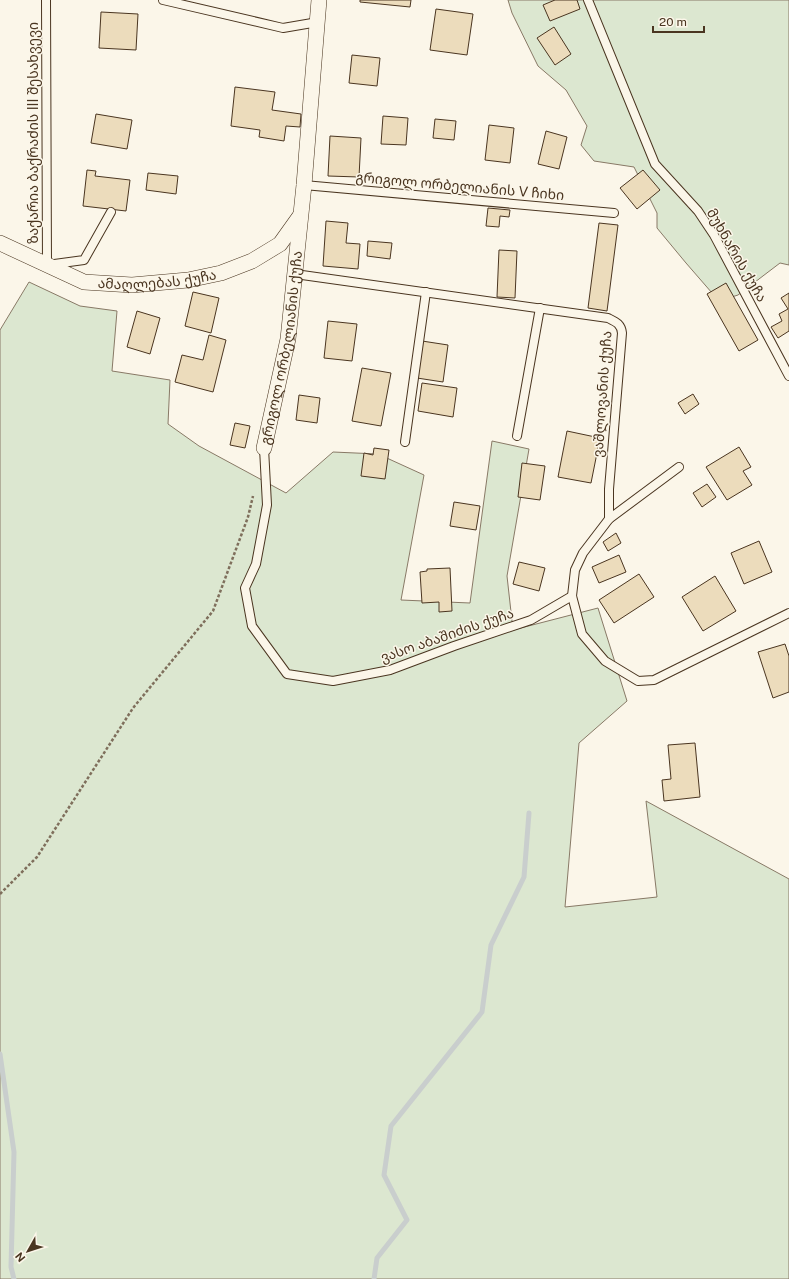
<svg xmlns="http://www.w3.org/2000/svg" width="789" height="1279" font-family="'Public Sans','Noto Sans Georgian',sans-serif">
<style>
.green{fill:#dce7d0;stroke:#887966}
.lines{fill:none;stroke-linecap:round;stroke-linejoin:round}
.stream{stroke:#c9cecd;stroke-width:5}
.building{fill:#ecdcbc;stroke:#4a3520}
.lane-casing{stroke:#4a3520;stroke-width:10}
.street-casing{stroke:#4a3520;stroke-width:16}
.path{stroke:#7f6f5c;stroke-width:2.5;stroke-dasharray:3 2;stroke-linecap:butt}
.lane{stroke:#fbf6e9;stroke-width:8}
.street{stroke:#fbf6e9;stroke-width:15}
.labels{text-anchor:middle;stroke-width:3;stroke-linejoin:round;paint-order:stroke}
.street-label{font-size:14px;fill:#4a3520;stroke:#fbf6e9}
</style>
<rect width="100%" height="100%" fill="#fbf6e9"/>
<g class="green">
<polygon points="508,0 789,0 789,265 780,263 738,295 719,301 686,263 657,228 657,213 634,167 594,161 581,145 587,126 566,90 538,66 512,13"/>
<polygon points="29,282 80,306 117,311 112,371 170,380 168,424 199,446 286,493 333,452 378,454 424,475 401,600 470,603 492,441 529,449 507,576 513,630 598,608 627,701 579,743 565,907 657,897 646,801 789,879 789,1279 0,1279 0,330"/>
</g>
<g class="lines">
<g class="stream">
<polyline points="0,1054 14,1152 11,1267 14,1279"/>
<polyline points="374,1279 377,1258 407,1220 384,1175 391,1126 482,1012 491,945 524,877 529,813"/>
</g>
</g>
<g class="building">
<polygon points="360,0 411,0 410,7 360,2"/>
<polygon points="555,0 577,0 580,9 550,21 543,5"/>
<polygon points="436,9 473,14 467,55 430,50"/>
<polygon points="101,12 138,14 136,50 99,48"/>
<polygon points="554,27 571,54 555,65 537,38"/>
<polygon points="352,55 380,58 377,86 349,83"/>
<polygon points="235,87 275,92 272,110 301,114 300,127 286,126 284,141 259,137 260,130 231,126"/>
<polygon points="96,114 132,120 127,149 91,143"/>
<polygon points="383,116 408,118 406,145 381,144"/>
<polygon points="435,119 456,121 454,140 433,138"/>
<polygon points="489,125 514,128 510,163 485,160"/>
<polygon points="546,131 567,137 559,169 538,164"/>
<polygon points="330,136 361,138 359,177 328,176"/>
<polygon points="87,170 96,171 95,176 130,180 126,211 83,206"/>
<polygon points="643,170 660,190 637,209 620,188"/>
<polygon points="148,173 178,176 176,194 146,190"/>
<polygon points="488,208 510,210 509,217 500,216 499,227 486,226"/>
<polygon points="326,221 348,223 346,243 360,244 358,269 323,266"/>
<polygon points="599,223 618,225 607,311 588,308"/>
<polygon points="368,241 392,243 390,259 367,256"/>
<polygon points="499,250 517,251 515,298 497,297"/>
<polygon points="726,283 758,340 739,351 707,294"/>
<polygon points="193,292 219,298 211,333 185,326"/>
<polygon points="789,293 789,331 778,338 771,327 782,321 779,314 788,309 781,298"/>
<polygon points="137,311 160,318 150,354 127,347"/>
<polygon points="328,321 357,324 352,361 324,358"/>
<polygon points="209,335 226,340 213,392 175,382 182,355 203,360"/>
<polygon points="422,341 448,345 443,382 417,378"/>
<polygon points="362,368 391,373 381,426 352,421"/>
<polygon points="422,383 457,388 453,417 418,411"/>
<polygon points="693,394 699,404 685,414 678,403"/>
<polygon points="299,395 320,398 317,423 296,420"/>
<polygon points="235,423 250,426 245,448 230,445"/>
<polygon points="567,431 600,438 591,483 558,477"/>
<polygon points="739,447 751,467 743,471 752,485 727,500 706,467"/>
<polygon points="374,448 389,450 385,479 361,476 364,453 373,455"/>
<polygon points="522,463 545,466 540,500 518,497"/>
<polygon points="707,484 716,497 702,507 693,493"/>
<polygon points="454,502 480,506 476,530 450,526"/>
<polygon points="616,533 621,543 608,551 603,542"/>
<polygon points="759,541 772,572 744,584 731,553"/>
<polygon points="619,555 626,572 599,583 592,567"/>
<polygon points="519,562 545,568 539,591 513,584"/>
<polygon points="450,568 452,611 439,612 439,602 422,603 420,572 427,571 427,569"/>
<polygon points="639,574 654,597 614,623 599,600"/>
<polygon points="715,576 736,611 703,631 682,597"/>
<polygon points="785,644 789,656 789,692 773,698 758,652"/>
<polygon points="695,743 700,797 664,801 662,780 671,779 668,745"/>
</g>
<g class="lines">
<defs>
<g id="lane">
<polyline points="46,0 47,265 84,260 111,212"/>
<polyline points="163,0 283,28 318,22"/>
<polyline points="588,0 655,164 698,211 714,235 789,376"/>
<polyline points="304,185 614,213"/>
<path d="M295,274l313,44c8,4 13,6 14,15l-13,156v30"/>
<polyline points="517,436 540,308"/>
<polyline points="405,442 426,292"/>
<polyline points="264,448 267,505 256,564 245,588 252,626 287,674 333,681 390,670 454,646 531,620 572,596"/>
<polyline points="679,467 609,519 583,553 575,570 572,596 582,634 605,661 638,681 654,680 789,613"/>
</g>
<g id="street">
<path id="s1" d="M0,243l84,39 48,3 56,-5 33,-7 31,-12 28,-17 20,-28"/>
<path id="s2" d="M264,448l24,-109 16,-154 15,-185"/>
</g>
</defs>
<use href="#lane" class="lane-casing"/>
<use href="#street" class="street-casing"/>
<polyline class="path" points="0,894 37,857 133,708 213,611 248,517 253,496"/>
<use href="#lane" class="lane"/>
<use href="#street" class="street"/>
</g>
<g class="labels">
<g class="street-label">
<text transform="translate(33 133) rotate(-90)" y="5">ზაქარია ბაქრაძის III შესახვევი</text>
<text transform="translate(460 186) rotate(5)" y="5">გრიგოლ ორბელიანის V ჩიხი</text>
<text transform="translate(737 255) rotate(60)" y="5">მუხნარის ქუჩა</text>
<text dy="5" stroke="none"><textPath href="#s1" startOffset="166">ამაღლებას ქუჩა</textPath></text>
<text dy="5" stroke="none"><textPath href="#s2" startOffset="102">გრიგოლ ორბელიანის ქუჩა</textPath></text>
<text transform="translate(602 394) rotate(-86)" y="5">ვაშლოვანის ქუჩა</text>
<text transform="translate(447 635) rotate(-19)" y="5">ვასო აბაშიძის ქუჩა</text>
</g>
</g>
<g transform="translate(28 1251) rotate(231)" stroke="#fbf6e9" stroke-width="3" paint-order="stroke">
<path d="M0-3L7 15L0 10L-7 15Z" fill="#4a3520"/>
<text y="-6" font-size="11" font-weight="bold" text-anchor="middle" fill="#4a3520">N</text>
</g>
<path d="M653 26v6h51v-6" fill="none" stroke="#4a3520" stroke-width="2"/>
<text x="659" y="26" font-size="12" fill="#4a3520" stroke="#fbf6e9" stroke-width="3" paint-order="stroke">20 m</text>
</svg>
